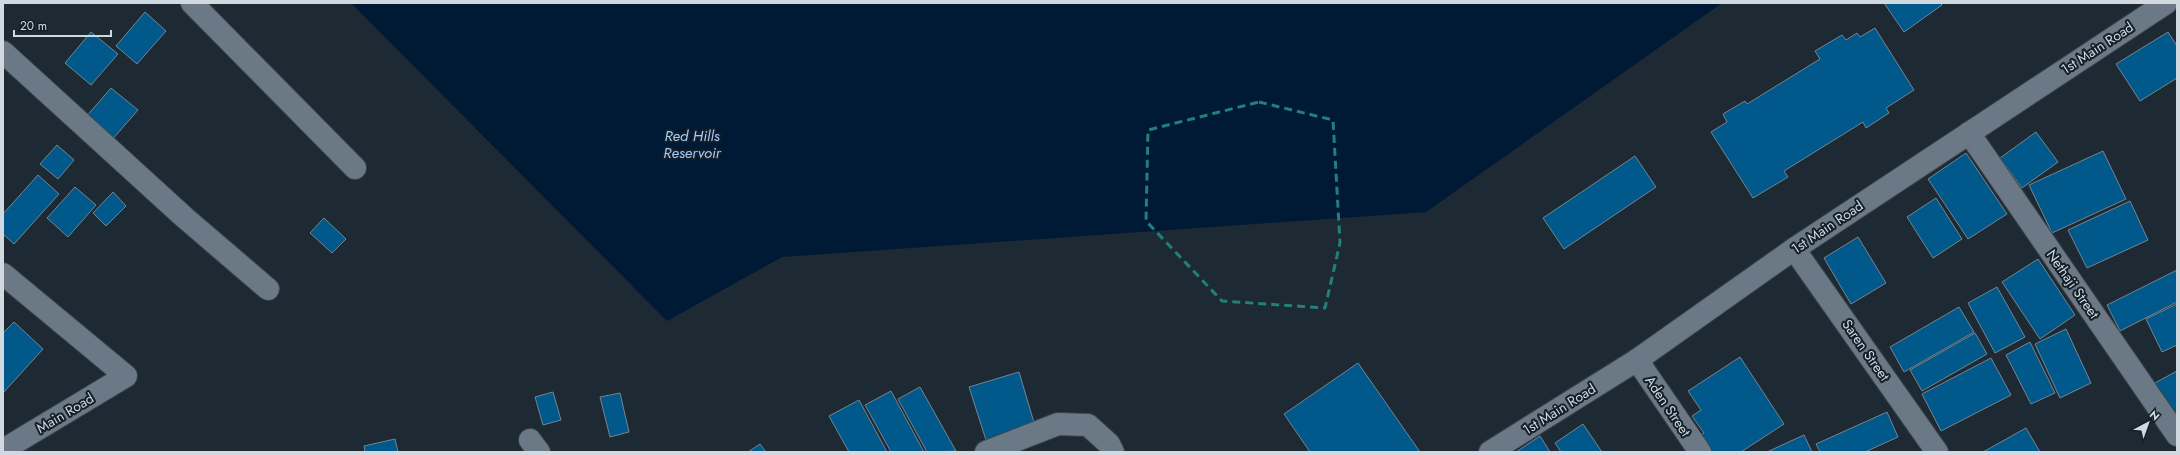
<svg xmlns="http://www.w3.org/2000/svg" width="2180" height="455" font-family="Jost,sans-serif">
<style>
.water{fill:#001935}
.building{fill:#00598a;stroke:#768490}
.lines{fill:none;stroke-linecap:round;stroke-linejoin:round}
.street-casing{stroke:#3b464d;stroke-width:24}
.street{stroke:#6a7985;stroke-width:22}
.marked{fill:none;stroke:#228079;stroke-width:3;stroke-dasharray:8 5;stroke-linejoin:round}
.labels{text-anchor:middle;stroke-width:4;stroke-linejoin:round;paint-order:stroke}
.street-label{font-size:14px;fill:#d1d9e0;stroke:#131f29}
.water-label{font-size:15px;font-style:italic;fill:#a1cbfc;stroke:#131f29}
</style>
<rect width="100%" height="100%" fill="#1d2933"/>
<polygon class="water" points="351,3 1722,3 1426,212 782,257 667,321"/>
<g class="building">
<polygon points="1884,3 1940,3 1942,5 1904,32"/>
<polygon points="145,12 166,31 137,64 116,46"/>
<polygon points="1875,28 1914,90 1886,108 1889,113 1866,128 1863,122 1784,171 1788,177 1753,198 1711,132 1727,122 1723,114 1745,101 1747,104 1820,59 1815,51 1842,35 1846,40 1857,33 1860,37"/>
<polygon points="91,32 118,54 91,85 65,63"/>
<polygon points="2168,32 2177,46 2177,78 2140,101 2116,64"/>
<polygon points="111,88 138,110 111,141 85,118"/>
<polygon points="2036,132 2058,162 2022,188 2000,158"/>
<polygon points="57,145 74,160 58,179 40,164"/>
<polygon points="2103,151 2126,199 2052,233 2029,185"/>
<polygon points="1966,153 2007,214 1968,239 1928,179"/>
<polygon points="1635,156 1656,187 1564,249 1543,218"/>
<polygon points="38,175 59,194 14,244 3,234 3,214"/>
<polygon points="75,187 96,205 68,237 47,218"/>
<polygon points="113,192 126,206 106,226 93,213"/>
<polygon points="1936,198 1962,239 1933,258 1907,217"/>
<polygon points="2130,201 2148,240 2087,268 2068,230"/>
<polygon points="324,218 346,239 332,253 310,233"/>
<polygon points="1858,237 1886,283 1851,304 1824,258"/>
<polygon points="2038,259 2075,315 2040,339 2002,282"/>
<polygon points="2177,270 2177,302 2120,331 2107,305"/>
<polygon points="1997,287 2025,337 1995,353 1968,303"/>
<polygon points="2177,304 2177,345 2162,352 2146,319"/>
<polygon points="1959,307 1974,332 1904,372 1890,347"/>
<polygon points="14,322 43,349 3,393 3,333"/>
<polygon points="2066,329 2091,383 2060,398 2035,344"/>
<polygon points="1975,333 1987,354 1922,391 1910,370"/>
<polygon points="2030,342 2055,393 2031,404 2006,355"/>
<polygon points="1740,357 1784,424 1741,452 1702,452 1694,439 1704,433 1692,416 1701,410 1688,391"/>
<polygon points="1991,358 2011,395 1941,431 1922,394"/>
<polygon points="1358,363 1420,452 1310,452 1284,414"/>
<polygon points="2177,371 2177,425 2153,384"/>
<polygon points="1019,372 1035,426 986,440 969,387"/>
<polygon points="920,387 956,451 927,452 898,399"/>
<polygon points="891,391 924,452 891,452 865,405"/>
<polygon points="553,392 561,420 543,425 535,397"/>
<polygon points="620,393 629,432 610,437 600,397"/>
<polygon points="859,400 887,452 849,452 829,416"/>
<polygon points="1887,412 1898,437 1865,452 1820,452 1816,444"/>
<polygon points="1583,424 1602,452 1561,452 1555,443"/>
<polygon points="2026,428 2040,452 1983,452"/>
<polygon points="1804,435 1812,452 1767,452"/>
<polygon points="1540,436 1550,452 1516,452"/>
<polygon points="395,439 398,452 365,452 364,446"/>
<polygon points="760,444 766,452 748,452"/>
</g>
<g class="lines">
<defs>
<g id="street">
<polyline points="192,3 355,168"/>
<polyline points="3,52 184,217 268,289"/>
<polyline points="1969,133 2177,435"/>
<polyline points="1794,249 1937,452"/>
<polyline points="3,274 126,376 3,450"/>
<polyline points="1637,360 1700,452"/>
<polyline points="530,440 539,452"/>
<polyline points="986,452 1058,424 1088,425 1109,444 1113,452"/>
<polyline points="1490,452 1637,360 1794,249 2166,3"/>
</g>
</defs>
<use href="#street" class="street-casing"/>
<use href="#street" class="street"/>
</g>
<path class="marked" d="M1259,102l74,18 7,123 -15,65 -103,-7 -76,-80 2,-91z"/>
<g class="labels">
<g class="street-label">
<text transform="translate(2097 48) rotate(-33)" y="5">1st Main Road</text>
<text transform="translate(1827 227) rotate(-34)" y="5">1st Main Road</text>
<text transform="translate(2073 284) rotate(55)" y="5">Nethaji Street</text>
<text transform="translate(1866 350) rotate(55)" y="5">Saren Street</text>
<text transform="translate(1668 406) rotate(56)" y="5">Aden Street</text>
<text transform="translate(1559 409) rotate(-32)" y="5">1st Main Road</text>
<text transform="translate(65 413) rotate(-31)" y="5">Main Road</text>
</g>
<g class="water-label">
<text x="692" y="141">Red Hills<tspan x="692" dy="17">Reservoir</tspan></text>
</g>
</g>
<rect width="2180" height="455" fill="none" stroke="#d1d9e0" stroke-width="8"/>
<g transform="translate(2148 423) rotate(41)" stroke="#131f29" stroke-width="3" paint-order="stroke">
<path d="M0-3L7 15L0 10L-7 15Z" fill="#d1d9e0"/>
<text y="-6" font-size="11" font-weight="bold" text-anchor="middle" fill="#d1d9e0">N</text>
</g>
<path d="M14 30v6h97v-6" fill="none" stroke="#d1d9e0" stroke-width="2"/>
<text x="20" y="30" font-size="12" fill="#d1d9e0" stroke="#131f29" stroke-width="3" paint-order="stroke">20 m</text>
</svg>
